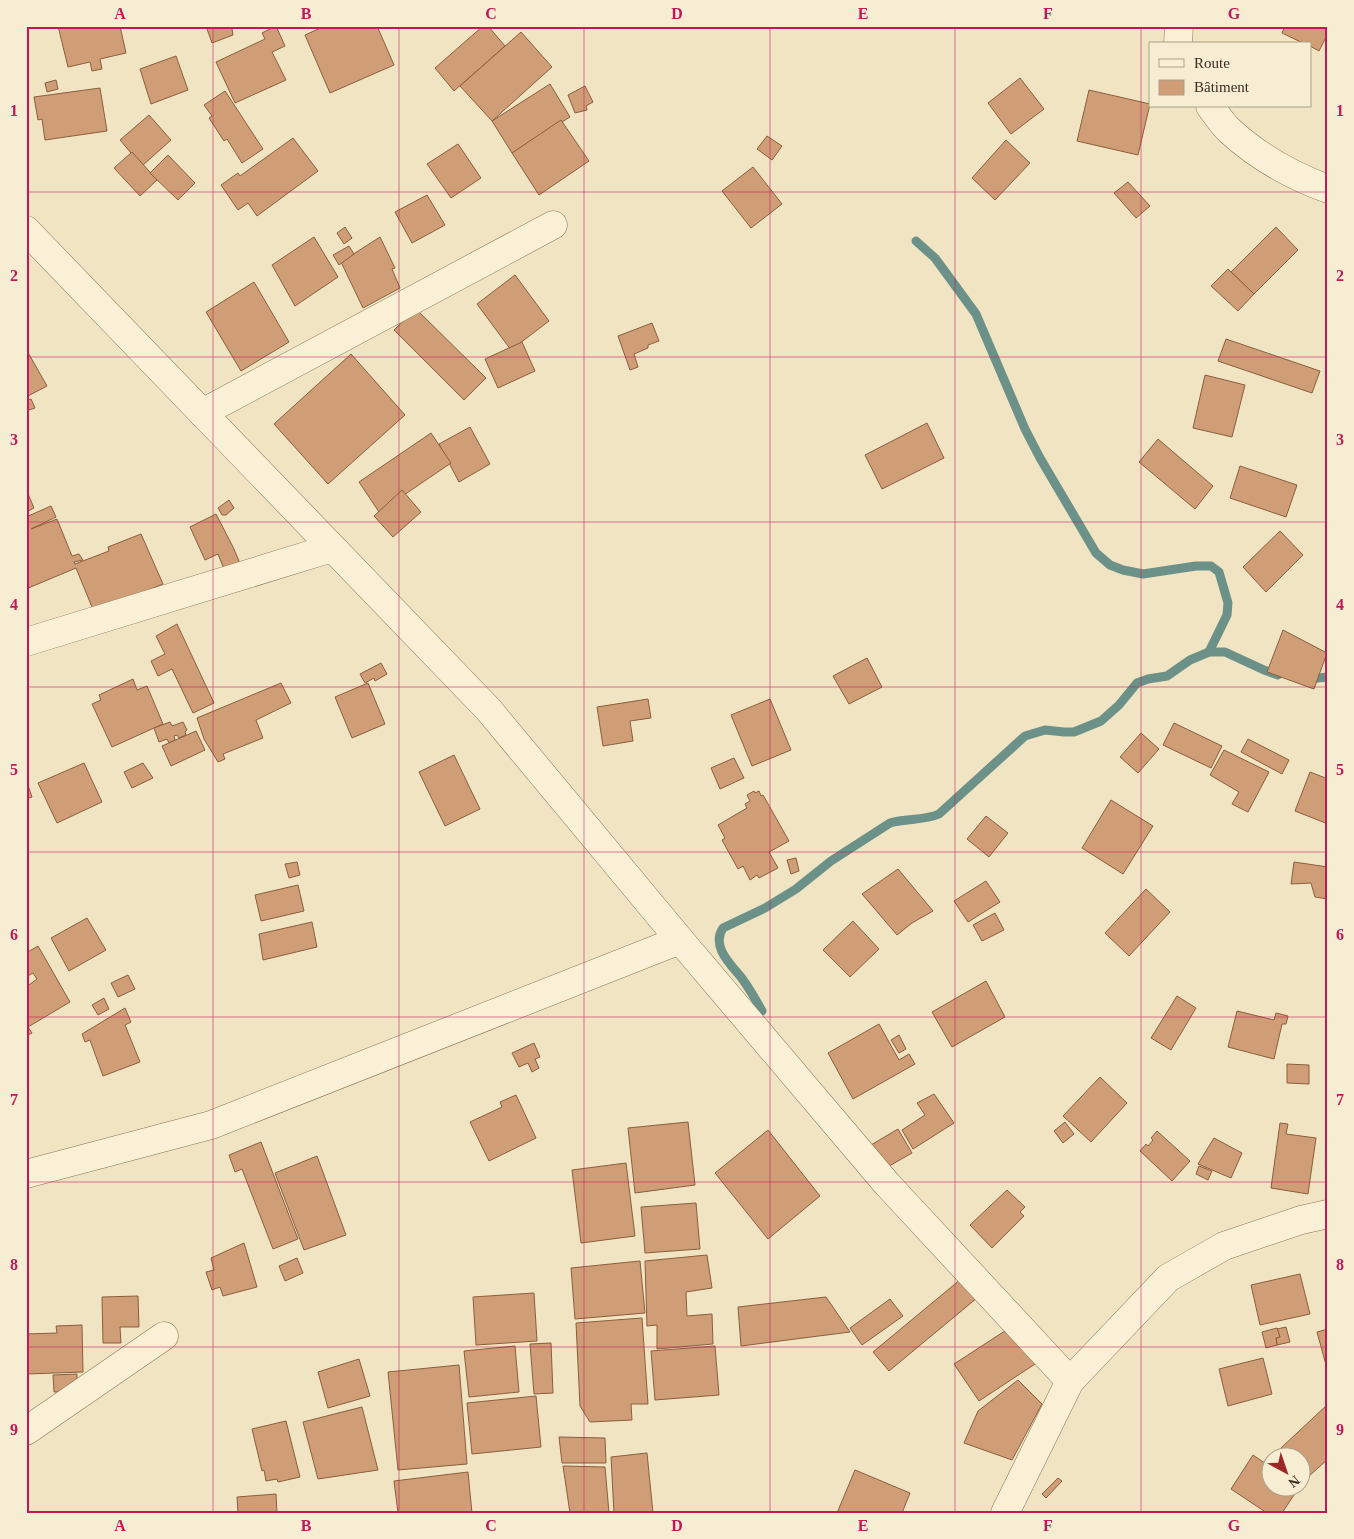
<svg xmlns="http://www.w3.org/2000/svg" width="1354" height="1539" font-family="'Times New Roman',serif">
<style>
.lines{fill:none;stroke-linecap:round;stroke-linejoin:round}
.stream{stroke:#6b9189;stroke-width:9}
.building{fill:#d09e76;stroke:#8b5e3d}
.minor-casing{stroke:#8b7558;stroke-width:29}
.minor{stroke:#faf0d6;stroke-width:28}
.grid{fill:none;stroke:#c2185b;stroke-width:1;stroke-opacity:0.55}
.neatline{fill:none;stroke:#c2185b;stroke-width:2}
.grid-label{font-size:16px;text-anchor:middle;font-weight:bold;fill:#c2185b}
</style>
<rect width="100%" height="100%" fill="#f0e4c2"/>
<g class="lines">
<g class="stream">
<polyline points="916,241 935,258 976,314 1025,429 1040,458 1096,553 1110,565 1123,570 1143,574 1196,566 1211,566 1219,572 1228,603 1227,615 1209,652"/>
<polyline points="1308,679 1328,677"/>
<path d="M762,1011c-6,-11 -13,-23 -21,-34 -11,-13 -30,-31 -18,-49l42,-20 31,-19 35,-28 59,-38c17,-5 33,-2 49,-9l86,-78 20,-6 19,2h10l27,-11 18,-16 18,-22 11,-4 19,-3 23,-16 19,-8h16l39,18 14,5"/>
</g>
</g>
<g class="building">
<polygon points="58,26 120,26 126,53 100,59 102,69 92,71 90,62 68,67"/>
<polygon points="206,26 237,26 232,29 233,35 212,43"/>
<polygon points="276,26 285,46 272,52 286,80 235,103 216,62 265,39 262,33"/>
<polygon points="325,26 377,26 394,65 330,93 305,35"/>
<polygon points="483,26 488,26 505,46 454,91 435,68"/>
<polygon points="1285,26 1328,26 1328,33 1319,51 1310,46 1310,44 1305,44 1282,33"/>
<polygon points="521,32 552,67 492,121 460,86"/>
<polygon points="176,56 188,90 151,104 140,69"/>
<polygon points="1020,78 1044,109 1011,134 988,103"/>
<polygon points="56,80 58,89 47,92 45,83"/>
<polygon points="550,84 570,117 512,153 492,121"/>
<polygon points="585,86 593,102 586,106 587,110 575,113 568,95"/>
<polygon points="100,88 107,131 45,140 42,119 38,120 34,97"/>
<polygon points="1089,90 1150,104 1138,155 1077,141"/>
<polygon points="225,91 263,149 242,163 227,139 224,141 209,118 212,116 204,105"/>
<polygon points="149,115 171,140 142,166 120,140"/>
<polygon points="561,120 589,161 539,195 512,153"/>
<polygon points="767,136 782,146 772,160 757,149"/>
<polygon points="293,138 318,171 257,216 248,203 238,210 221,185 238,173 240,176"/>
<polygon points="1006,140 1030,163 995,200 972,178"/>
<polygon points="458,144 481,178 451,198 427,164"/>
<polygon points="132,152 157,180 140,196 114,168"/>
<polygon points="168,155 195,183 178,200 150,173"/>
<polygon points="753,167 782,204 751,228 722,191"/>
<polygon points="1128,182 1150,206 1136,218 1114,193"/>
<polygon points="427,195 445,225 412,243 395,212"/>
<polygon points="345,227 352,238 344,244 337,233"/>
<polygon points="1276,227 1298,250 1254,294 1231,272"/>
<polygon points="314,237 338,277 295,306 272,265"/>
<polygon points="380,237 395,268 392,269 400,288 363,308 341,262"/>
<polygon points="349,246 354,254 339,265 333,255"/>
<polygon points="1228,269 1254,294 1238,311 1211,286"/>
<polygon points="515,275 549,321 511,350 477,304"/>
<polygon points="254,282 289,342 241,371 206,312"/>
<polygon points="416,309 486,378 464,400 394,330"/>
<polygon points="652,323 659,341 648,345 648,348 634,354 638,367 630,370 618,336"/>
<polygon points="1226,339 1320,371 1312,393 1218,361"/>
<polygon points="522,342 535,371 498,388 485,359"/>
<polygon points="26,349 47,386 26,397"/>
<polygon points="351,354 405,415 328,484 274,424"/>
<polygon points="1205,375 1245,385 1232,437 1193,428"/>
<polygon points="31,399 35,408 26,411 26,401"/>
<polygon points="927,423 944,458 882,489 865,455"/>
<polygon points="470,427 490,464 459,482 439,444"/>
<polygon points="431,433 451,463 379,512 359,482"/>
<polygon points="1158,439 1213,486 1195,509 1139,462"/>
<polygon points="1240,466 1297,485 1286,517 1230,498"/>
<polygon points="26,489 34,508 26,512"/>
<polygon points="402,490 421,512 393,537 374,516"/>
<polygon points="229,500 234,508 226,515 222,515 218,508"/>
<polygon points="51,506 56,517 31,529 57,519 72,556 79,554 83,560 74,562 75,564 109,551 108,547 141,534 163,584 94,612 76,568 26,589 26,517"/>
<polygon points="216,514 233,547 242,568 226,574 218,554 205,560 190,527"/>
<polygon points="1280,531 1303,555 1266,592 1243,567"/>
<polygon points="177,624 214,703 193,713 172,669 158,676 151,661 165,654 156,636"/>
<polygon points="1283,630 1327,653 1314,689 1267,672"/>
<polygon points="867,658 882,687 849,704 833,676"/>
<polygon points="381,663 387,674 375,681 374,678 365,683 360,674"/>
<polygon points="133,679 137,690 147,686 163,724 112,747 92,704 101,700 99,695"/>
<polygon points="281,683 291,703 256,720 263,738 223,754 225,759 218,762 204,739 197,718"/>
<polygon points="368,683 385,724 352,738 335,697"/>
<polygon points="648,699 651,718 630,721 633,741 603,746 597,707"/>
<polygon points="770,699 791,750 752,766 731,715"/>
<polygon points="170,722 172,726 183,722 187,730 185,732 186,735 179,738 177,735 174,736 175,740 169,743 167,739 159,742 154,728"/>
<polygon points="1174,723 1222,746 1211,768 1163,745"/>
<polygon points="196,731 205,750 171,766 162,746"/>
<polygon points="1141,733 1159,749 1138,773 1120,757"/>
<polygon points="1248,739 1289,760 1282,774 1241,752"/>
<polygon points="1224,750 1269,772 1248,812 1232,804 1239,792 1210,775"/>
<polygon points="454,755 480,809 445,826 419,772"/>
<polygon points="734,758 744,778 720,789 711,768"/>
<polygon points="84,763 102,802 57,823 38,783"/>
<polygon points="143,763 153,778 132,788 124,772"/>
<polygon points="1310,772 1328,779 1328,824 1295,811"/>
<polygon points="26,780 32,797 26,799"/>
<polygon points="754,791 755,793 759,791 761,796 763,795 789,841 769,852 778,868 759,878 757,875 750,880 743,866 738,869 722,840 725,838 718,825 747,808 745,804 750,801 747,795"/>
<polygon points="1111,800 1153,826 1123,874 1082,848"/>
<polygon points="986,816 1008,833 989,857 967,839"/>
<polygon points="796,858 799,871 791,874 787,860"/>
<polygon points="297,862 300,875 289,878 285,864"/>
<polygon points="1294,862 1328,867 1328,899 1315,897 1311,883 1291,884"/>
<polygon points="898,869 933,911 912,923 897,935 862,894"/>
<polygon points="986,881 1000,902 968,922 954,901"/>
<polygon points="298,885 304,911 261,921 255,895"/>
<polygon points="1146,889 1170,912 1129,956 1105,933"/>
<polygon points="995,913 1004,930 982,941 973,925"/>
<polygon points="87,918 106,950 69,971 51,938"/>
<polygon points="853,921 879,949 850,977 823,950"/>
<polygon points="312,922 317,947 263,960 259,934"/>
<polygon points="38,946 70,1002 28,1027 32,1033 26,1036 26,987 37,979 33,973 26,977 26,953"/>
<polygon points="128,975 135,989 118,997 111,983"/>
<polygon points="986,981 1005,1017 952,1047 932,1012"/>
<polygon points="1177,996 1196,1008 1171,1050 1151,1038"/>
<polygon points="104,998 109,1009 98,1015 92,1005"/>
<polygon points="125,1008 131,1022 125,1025 140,1062 103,1076 90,1040 85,1042 82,1034"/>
<polygon points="1237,1011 1274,1020 1276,1013 1288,1016 1286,1024 1282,1024 1274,1059 1228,1047"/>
<polygon points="879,1024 899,1060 909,1054 915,1064 853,1099 828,1053"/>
<polygon points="899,1035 906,1049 899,1053 891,1040"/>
<polygon points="534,1043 540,1057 535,1059 539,1068 532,1072 528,1063 519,1067 512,1053"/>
<polygon points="1287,1064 1309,1065 1309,1084 1287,1083"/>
<polygon points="1100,1077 1127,1103 1091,1142 1063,1116"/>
<polygon points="934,1094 954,1123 913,1149 902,1130 925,1115 917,1103"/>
<polygon points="516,1095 536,1138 489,1161 470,1122 502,1107 500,1102"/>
<polygon points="688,1122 695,1185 635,1193 628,1128"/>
<polygon points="1065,1122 1074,1134 1063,1143 1054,1131"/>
<polygon points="1280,1123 1288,1124 1286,1134 1316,1138 1308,1194 1271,1188"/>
<polygon points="898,1129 912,1153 884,1169 871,1145"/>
<polygon points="768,1130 820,1196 768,1239 715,1173"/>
<polygon points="1157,1131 1190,1161 1172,1181 1140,1151 1146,1144 1148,1146 1153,1140 1151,1138"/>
<polygon points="1214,1138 1242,1153 1231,1178 1198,1164"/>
<polygon points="261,1142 298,1239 273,1249 242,1169 235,1172 229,1155"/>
<polygon points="317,1156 346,1235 304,1250 275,1173"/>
<polygon points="626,1163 635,1236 581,1243 572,1170"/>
<polygon points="1199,1166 1212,1171 1208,1180 1196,1174"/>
<polygon points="1007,1190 1025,1207 1020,1212 1024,1216 992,1248 970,1225"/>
<polygon points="696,1203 700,1249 645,1253 641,1207"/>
<polygon points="244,1243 257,1287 223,1296 220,1287 212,1290 206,1272 214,1270 211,1258"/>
<polygon points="707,1255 712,1288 686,1292 687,1316 712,1314 713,1344 657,1349 657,1325 647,1326 645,1261"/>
<polygon points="297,1258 303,1273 285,1281 279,1266"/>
<polygon points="640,1261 645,1313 575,1319 571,1268"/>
<polygon points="973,1269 989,1288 889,1371 873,1352"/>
<polygon points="1300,1274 1310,1314 1260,1325 1251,1285"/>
<polygon points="534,1293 537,1341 476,1345 473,1297"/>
<polygon points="138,1296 139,1327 120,1327 121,1343 103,1343 102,1297"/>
<polygon points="826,1297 850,1332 741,1346 738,1307"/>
<polygon points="890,1299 903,1316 862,1345 850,1328"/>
<polygon points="642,1318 648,1404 631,1404 632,1420 590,1422 580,1406 576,1323"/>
<polygon points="82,1325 83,1372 27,1374 26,1334 57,1333 56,1326"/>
<polygon points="1011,1327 1035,1364 979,1401 954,1364"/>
<polygon points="1286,1327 1290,1342 1277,1345 1276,1338 1280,1337 1277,1329"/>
<polygon points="1277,1328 1280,1337 1276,1338 1277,1345 1266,1348 1262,1332"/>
<polygon points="1328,1329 1328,1372 1317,1332"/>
<polygon points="551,1343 553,1393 534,1394 530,1344"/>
<polygon points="515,1346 519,1392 469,1397 464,1351"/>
<polygon points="715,1346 719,1395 655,1400 651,1351"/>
<polygon points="1263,1358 1272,1394 1228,1406 1219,1369"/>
<polygon points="359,1359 370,1396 328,1408 318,1372"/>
<polygon points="459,1365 467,1464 398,1470 388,1372"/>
<polygon points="77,1374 77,1391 54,1392 53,1375"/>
<polygon points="1018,1380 1042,1404 1012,1460 964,1443 978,1411"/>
<polygon points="536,1396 541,1447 472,1454 467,1403"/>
<polygon points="1328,1404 1328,1459 1308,1477 1302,1470 1302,1456 1289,1456 1281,1448"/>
<polygon points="362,1407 378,1470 318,1479 303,1422"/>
<polygon points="286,1421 300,1477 278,1482 277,1479 266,1481 264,1470 262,1471 252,1429"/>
<polygon points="559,1437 605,1438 606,1463 562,1463"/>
<polygon points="647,1453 653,1513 614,1513 611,1457"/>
<polygon points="1253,1455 1272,1468 1272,1486 1300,1486 1282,1513 1267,1513 1231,1489"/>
<polygon points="563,1466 605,1467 609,1513 570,1513"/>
<polygon points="855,1470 910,1493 902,1513 837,1513"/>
<polygon points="468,1472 472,1513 398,1513 394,1481"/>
<polygon points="1058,1478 1062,1481 1046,1498 1042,1494"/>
<polygon points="276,1494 277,1513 238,1513 237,1497"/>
</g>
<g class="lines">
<defs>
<g id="minor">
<polyline points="1178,44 1179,26"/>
<path d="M1210,106c6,8 12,18 20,25 27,25 63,45 98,58"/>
<polyline points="26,230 488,709 680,940 887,1184 1070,1381"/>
<polyline points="202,413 553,225"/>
<polyline points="26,642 332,548"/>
<polyline points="26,1174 211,1125 680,940"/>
<polyline points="26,1431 164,1336"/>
<polyline points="1005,1513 1070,1381 1168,1278 1224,1246 1301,1220 1328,1214"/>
</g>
</defs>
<use href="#minor" class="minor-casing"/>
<use href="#minor" class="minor"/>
</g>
<path class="grid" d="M213,26v1487M399,26v1487M584,26v1487M770,26v1487M955,26v1487M1141,26v1487M26,192h1302M26,357h1302M26,522h1302M26,687h1302M26,852h1302M26,1017h1302M26,1182h1302M26,1347h1302"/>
<rect width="1354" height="1539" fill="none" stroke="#f7edd2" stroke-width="55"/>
<rect x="1149" y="42" width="162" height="65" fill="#f7edd2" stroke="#aba08a"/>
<rect x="1159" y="59" width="25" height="8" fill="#faf0d6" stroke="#aba08a"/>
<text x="1194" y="68" font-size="15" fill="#3a2c1d">Route</text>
<rect x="1159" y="80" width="25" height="15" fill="#d09e76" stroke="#aba08a"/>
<text x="1194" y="92" font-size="15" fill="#3a2c1d">Bâtiment</text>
<g transform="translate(1286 1472) rotate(140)"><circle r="24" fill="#f7edd2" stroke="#aba08a"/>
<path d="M0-4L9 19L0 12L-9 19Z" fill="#9d2725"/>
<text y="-8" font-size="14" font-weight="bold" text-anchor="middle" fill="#3a2c1d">N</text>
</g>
<rect x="28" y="28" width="1298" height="1484" class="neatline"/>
<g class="grid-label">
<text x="120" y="19">A</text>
<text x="306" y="19">B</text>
<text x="491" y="19">C</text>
<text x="677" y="19">D</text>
<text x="863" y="19">E</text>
<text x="1048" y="19">F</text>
<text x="1234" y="19">G</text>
<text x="14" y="116">1</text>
<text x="1340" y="116">1</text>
<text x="14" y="281">2</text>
<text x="1340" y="281">2</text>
<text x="14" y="445">3</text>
<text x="1340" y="445">3</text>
<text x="14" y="610">4</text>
<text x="1340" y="610">4</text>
<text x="14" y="775">5</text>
<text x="1340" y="775">5</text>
<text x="14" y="940">6</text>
<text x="1340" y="940">6</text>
<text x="14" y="1105">7</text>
<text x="1340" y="1105">7</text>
<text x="14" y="1270">8</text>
<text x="1340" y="1270">8</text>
<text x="14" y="1435">9</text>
<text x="1340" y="1435">9</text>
<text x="120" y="1531">A</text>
<text x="306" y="1531">B</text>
<text x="491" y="1531">C</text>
<text x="677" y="1531">D</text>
<text x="863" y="1531">E</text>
<text x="1048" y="1531">F</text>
<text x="1234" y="1531">G</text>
</g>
</svg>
